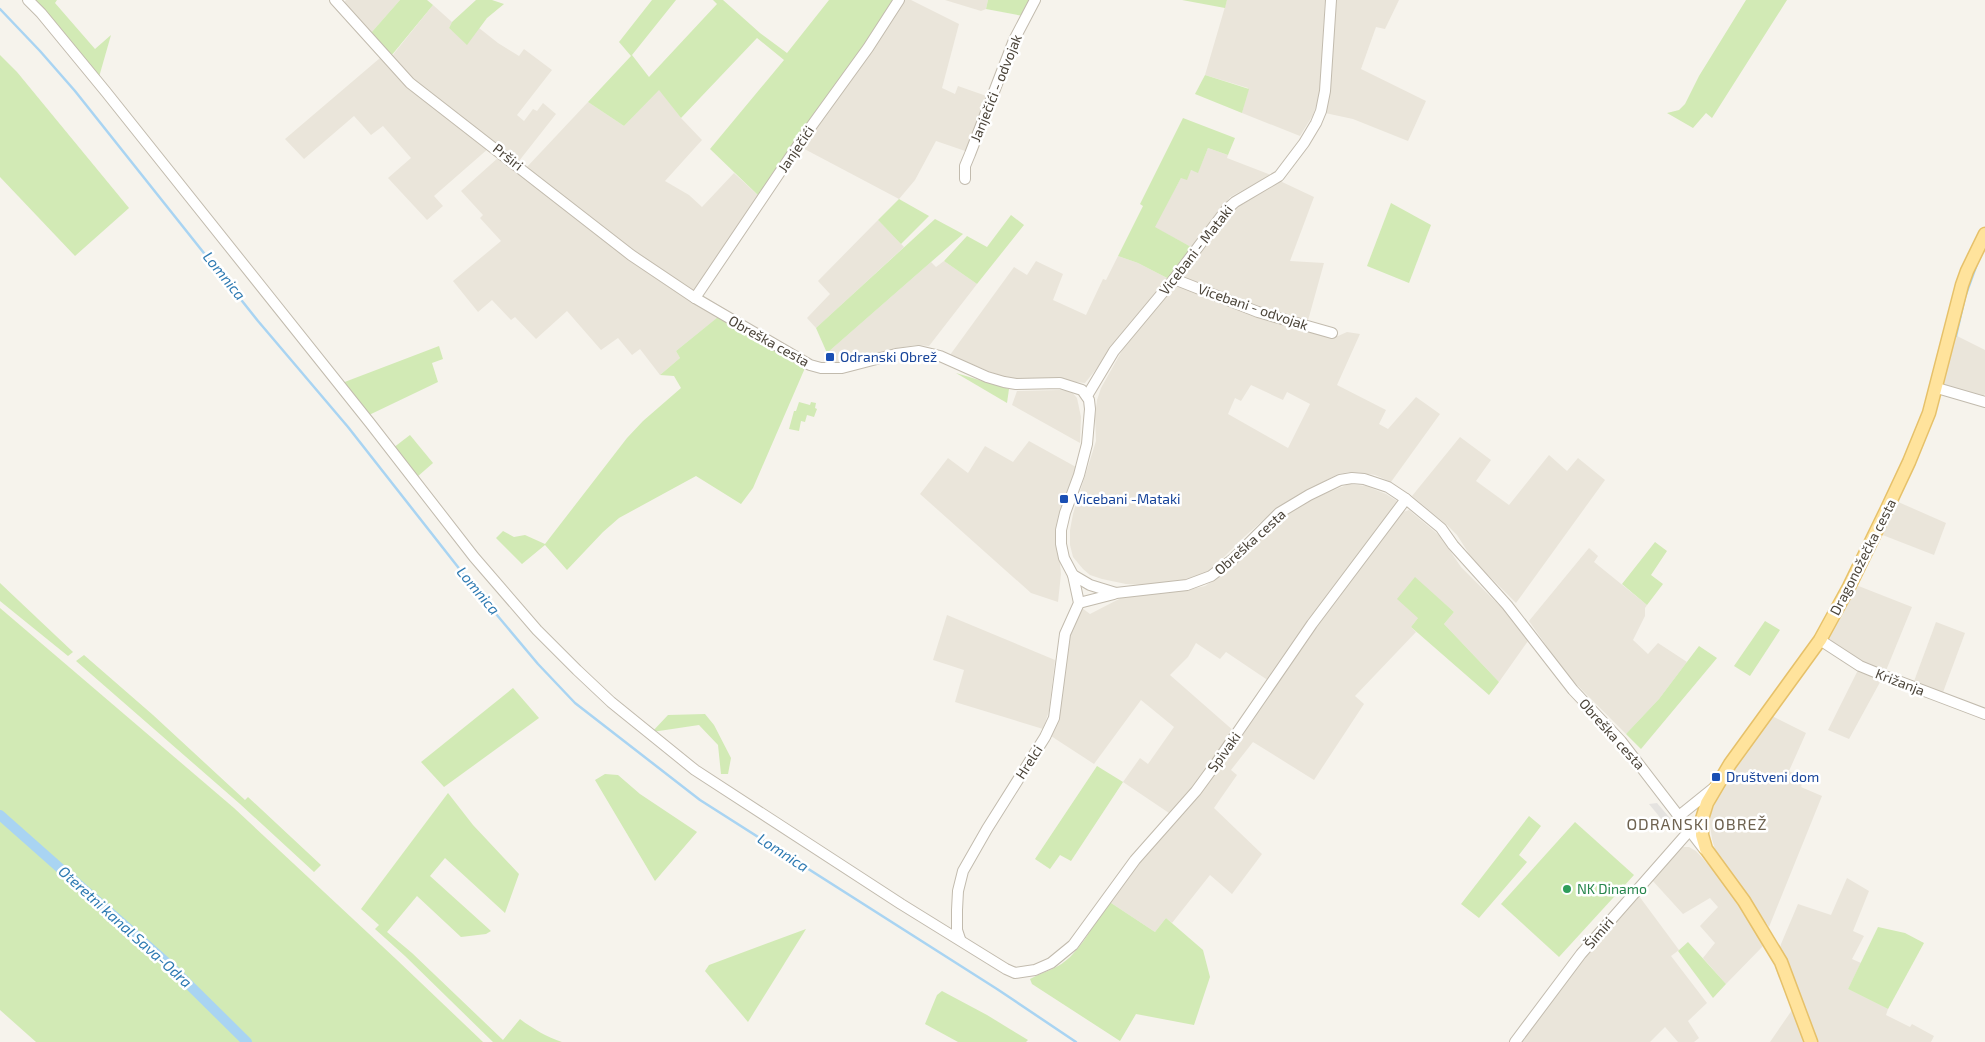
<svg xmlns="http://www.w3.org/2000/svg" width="1985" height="1042" font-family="'Exo 2',sans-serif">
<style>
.residential{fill:#eae5da;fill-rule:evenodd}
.green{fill:#d2eab5}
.parking{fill:#e5e3e0}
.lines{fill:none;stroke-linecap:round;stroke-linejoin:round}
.stream{stroke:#a9d4f2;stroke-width:2.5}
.canal{stroke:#a9d4f2;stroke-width:10}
.minor-casing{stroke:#c2bbae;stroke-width:12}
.major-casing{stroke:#e6c16a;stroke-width:15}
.minor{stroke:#fff;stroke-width:10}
.major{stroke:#ffe39c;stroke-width:12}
.transit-dot{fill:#1a4fb4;stroke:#fff;stroke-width:2}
.leisure-dot{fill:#2e9e5b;stroke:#fff;stroke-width:2}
.labels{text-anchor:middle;stroke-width:5;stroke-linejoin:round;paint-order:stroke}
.street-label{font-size:14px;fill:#4b4439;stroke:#fff}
.transit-label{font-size:14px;fill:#164399;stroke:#fff;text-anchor:start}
.leisure-label{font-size:14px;fill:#27864d;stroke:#fff;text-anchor:start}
.water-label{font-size:15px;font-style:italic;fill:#2e7ab2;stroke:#fff}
.quarter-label{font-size:16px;letter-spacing:1px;fill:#6e6250;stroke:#fff}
</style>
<rect width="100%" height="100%" fill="#f6f3ec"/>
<g class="residential">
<polygon points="346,0 400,0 371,33 392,56 433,5 452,22 449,28 467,44 479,28 498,43 519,56 524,49 552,70 517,115 524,121 533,109 537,111 543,103 556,114 519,161 526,168 588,102 624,126 659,89 681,118 702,140 665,181 689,195 702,207 734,173 760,197 696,291 727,310 676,351 680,358 660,375 640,349 632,355 618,338 601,350 567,311 536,339 515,317 511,320 492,300 478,312 453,281 501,241 480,218 483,215 461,191 499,157 489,148 434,196 443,206 427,220 388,178 411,158 383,126 371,135 354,116 304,159 285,139 380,58 338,10"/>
<polygon points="895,0 911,0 959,24 942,88 955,94 958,86 995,99 974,154 936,141 915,180 899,199 795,144"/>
<polygon points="945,0 988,0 986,9 981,11"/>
<polygon points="1227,0 1325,0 1320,94 1313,115 1300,136 1242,113 1248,88 1205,75"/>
<polygon points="1334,0 1399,0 1385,29 1376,27 1361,69 1426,101 1408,141 1353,119 1325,113 1331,82"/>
<polygon points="1208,148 1228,155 1227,158 1271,175 1230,197 1193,248 1154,227 1181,178 1191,170 1198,172"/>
<polygon points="1280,181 1314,197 1290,261 1324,263 1307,324 1181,280 1231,213 1242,204"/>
<polygon points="878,220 904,247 816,328 807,318 830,294 818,281"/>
<polygon points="1118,256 1138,263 1169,279 1085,383 1057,380 1016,380 998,375 950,355 1014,267 1027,275 1036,261 1063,274 1053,300 1086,315 1103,279 1106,280"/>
<polygon points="944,261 977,284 929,346 916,345 897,348 831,365 827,353 931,262 936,267"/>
<path d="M1176,284l100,37 62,15 9,-4 13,2 -23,51 49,25 -7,14 9,5 28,-32 24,17 -49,68 -16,-7 -13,-2 -13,-1 -11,2 -34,18 -27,16 -33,29 -28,28 -12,9 -18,6 -41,5 -19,-1 -24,-5 -12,-4 -7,-6 -10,-12 -3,-12v-15l3,-16 23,-73 -1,-25 2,-16 4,-12 23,-41zM1251,385l32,15 4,-8 23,12 -22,44 -60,-34 7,-16 6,3z"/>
<polygon points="1955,335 1985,350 1985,394 1982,398 1946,387 1943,384"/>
<polygon points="1060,390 1071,391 1077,398 1081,417 1080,443 1012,405 1017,391"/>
<polygon points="1460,437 1491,460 1476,481 1509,505 1549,455 1567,471 1578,458 1605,480 1516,603 1473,560 1457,535 1447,525 1412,496"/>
<polygon points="1029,441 1085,472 1069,512 1060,511 1057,530 1061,574 1058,602 1031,593 920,494 948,458 968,473 985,446 1013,462"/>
<polygon points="1349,484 1366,486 1386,494 1397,501 1394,509 1269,681 1226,652 1220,659 1196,643 1188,657 1170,675 1235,732 1192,788 1169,813 1123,782 1140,758 1148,764 1174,727 1141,700 1094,764 1051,736 1061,705 1066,649 1070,632 1082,608 1090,614 1121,598 1188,590 1205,586 1229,570 1242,555 1294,509 1319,496"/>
<polygon points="1896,501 1946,523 1934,555 1880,534"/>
<polygon points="1409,510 1440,536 1461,567 1511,617 1528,641 1499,682 1444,624 1454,612 1415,578 1418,618 1411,627 1416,632 1355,696 1364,704 1314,780 1253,742 1231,770 1237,775 1214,808 1262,854 1232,894 1210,875 1172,923 1166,918 1155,932 1108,901 1222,764 1313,630 1403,512"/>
<polygon points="1589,548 1598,556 1594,562 1647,605 1645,608 1645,616 1633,640 1648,654 1658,643 1687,662 1659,699 1626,734 1567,675 1529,621"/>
<polygon points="1856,585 1912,607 1885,673 1849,739 1828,730 1859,668 1833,655 1828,640 1828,636"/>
<polygon points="947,615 1055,660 1049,711 1043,729 955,702 964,670 933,660"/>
<polygon points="1936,622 1965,633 1942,695 1913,684"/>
<polygon points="1772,716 1806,733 1789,771 1804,779 1801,787 1822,796 1769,927 1717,856 1712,839 1709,818 1717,799 1742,756"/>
<polygon points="1683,847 1689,847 1696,851 1723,881 1742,907 1763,946 1726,984 1703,958 1715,943 1700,926 1718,907 1710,898 1683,914 1652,880"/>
<polygon points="1847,878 1869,891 1853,931 1864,936 1852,959 1861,963 1848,989 1888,1009 1886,1015 1910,1027 1912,1024 1934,1036 1931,1042 1770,1042 1792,1010 1775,967 1781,944 1798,904 1831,915"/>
<polygon points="1639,896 1679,950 1671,956 1707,1003 1688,1021 1699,1038 1694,1042 1678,1042 1665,1027 1650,1042 1520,1042 1583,957"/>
</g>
<g class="green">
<polygon points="32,0 57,0 55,3 95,49 111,35 99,77"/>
<polygon points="400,0 427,0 433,5 391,56 371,33"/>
<polygon points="476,0 492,0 504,4 487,18 467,45 449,28 452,22"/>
<polygon points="652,0 676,0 632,55 649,77 717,4 713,0 723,0 760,33 787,53 829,0 895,0 885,17 760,197 710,149 784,60 757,38 681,118 659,90 624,126 588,102 631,56 619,42"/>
<polygon points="988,0 1031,0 1023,16 986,9"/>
<polygon points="1182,0 1227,0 1225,8"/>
<polygon points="1746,0 1787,0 1712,118 1706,113 1693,128 1667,113 1679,110 1685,104 1699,76"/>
<polygon points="0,55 17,72 129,208 75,256 0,177"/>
<polygon points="1205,75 1249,89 1242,113 1195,94"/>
<polygon points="1183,118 1235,138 1228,155 1208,148 1198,173 1191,170 1187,180 1181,178 1155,227 1193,248 1169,279 1138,263 1118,256 1143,206 1140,204"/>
<polygon points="899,199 929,216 901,244 878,220"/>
<polygon points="1391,203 1431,225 1409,283 1367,266"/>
<polygon points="1011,215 1024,225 977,284 944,261 967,236 987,247"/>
<polygon points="935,219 963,234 827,353 816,328"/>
<polygon points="718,317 805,368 753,488 741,504 696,476 619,518 603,532 567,570 545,545 522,564 496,538 503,531 514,537 525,535 545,544 627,438 643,421 681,388 674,376 660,375 680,358 676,351"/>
<polygon points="439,346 443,359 432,363 438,382 369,415 342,383"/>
<polygon points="956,373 1009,389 1007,403"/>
<polygon points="799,402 810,405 811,402 816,403 815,408 817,409 814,417 807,415 805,422 801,421 799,431 789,429 794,411 796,411"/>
<polygon points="410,435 433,463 417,477 393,448"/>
<polygon points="1655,542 1667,551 1651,575 1663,584 1647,605 1622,584"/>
<polygon points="1415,577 1454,612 1444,624 1499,682 1489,695 1411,627 1418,618 1397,599"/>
<polygon points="0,583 73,652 68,656 0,601"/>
<polygon points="0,608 234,808 397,960 483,1042 36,1042 0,1010"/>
<polygon points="1765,621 1780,630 1750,676 1734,666"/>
<polygon points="1699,646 1717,658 1641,749 1626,734 1659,699"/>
<polygon points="84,655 153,715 245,800 248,797 321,865 314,872 240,804 76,661"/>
<polygon points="513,688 539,718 444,787 421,762"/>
<polygon points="705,714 714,725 731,758 728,774 721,774 718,745 699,725 652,732 668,715"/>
<polygon points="1097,766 1123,782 1071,861 1060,855 1050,869 1035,859"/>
<polygon points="605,774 618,775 640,794 697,832 655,881 595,780"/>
<path d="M448,793l25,32 46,49 -14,39 -60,-55 -15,18 61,55 -5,3 -25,3 -44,-41 -30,36 25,21 91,87 17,-21c13,10 27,18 42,23h-69l-88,-86 -30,-27 4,-4 -18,-16z"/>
<polygon points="1529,816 1541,826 1519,855 1527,862 1479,918 1461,904"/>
<polygon points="1575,822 1634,875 1559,957 1501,904"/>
<path d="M1108,901l47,31 11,-14 37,32 7,27 -16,48 -58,-11 -16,27 -88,-57 -2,-5c9,-5 19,-8 28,-13 21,-11 38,-45 50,-65z"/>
<polygon points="1878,927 1905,933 1924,943 1888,1009 1848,989"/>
<polygon points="806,929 748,1022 705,971 709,965"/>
<polygon points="1688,942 1726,984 1713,998 1678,951"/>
<polygon points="942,991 987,1015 1028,1040 1026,1042 958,1042 925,1024 937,995"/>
</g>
<polygon class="parking" points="1657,803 1675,824 1672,827 1667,826 1649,804"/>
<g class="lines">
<g class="stream">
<polyline points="0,9 40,51 75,91 258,321 348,427 476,590 538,664 575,703 700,800 997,989 1076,1042"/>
<polyline points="1956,336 1965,297 1978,261"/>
</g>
<polyline class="canal" points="0,815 166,962 247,1042"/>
<defs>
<g id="minor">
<polyline points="28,0 41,13 106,92 370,423 474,557 537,630 577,670 611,702 695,770 901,904 1006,969 1015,973 1035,970 1051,963 1073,945 1135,860 1196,791 1215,765 1312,624 1406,499"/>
<polyline points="335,0 410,83 631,255 695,298 810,365 821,368 842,368 896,354 919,351 940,356 987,377 1004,382 1016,384 1060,383 1082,390 1089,400 1090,409 1087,444 1079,475 1065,513 1061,530 1061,544 1064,558 1073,575 1090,585 1116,593 1187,585 1211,576 1233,559 1279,513 1309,495 1340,480 1352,478 1364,479 1388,487 1406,499 1441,528 1453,545 1507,605 1573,690 1621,741 1704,849"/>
<polyline points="965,179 965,166 970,154 1014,40 1035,0"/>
<polyline points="1174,279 1258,312 1332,333"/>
<polyline points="695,298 805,135 868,48 899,0"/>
<polyline points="1937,388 1985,402"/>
<polyline points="1087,396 1114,351 1174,279 1226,210 1235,202 1279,176 1304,143 1316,123 1321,111 1325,91 1331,0"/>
<polyline points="1079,603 1114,594"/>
<polyline points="1820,640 1860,666 1877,673 1985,714"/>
<polyline points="1679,816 1715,787"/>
<polyline points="960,939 957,930 957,910 958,891 963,871 987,829 1045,737 1054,718 1065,634 1079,603 1073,575"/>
<polyline points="1515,1042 1581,954 1690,830"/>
</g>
<polyline id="major" points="1811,1042 1781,962 1744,901 1706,849 1702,835 1702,819 1707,803 1730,764 1820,640 1849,587 1886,511 1909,462 1929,413 1962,285 1967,271 1985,234"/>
</defs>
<use href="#minor" class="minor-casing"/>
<use href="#major" class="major-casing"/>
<use href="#minor" class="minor"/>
<use href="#major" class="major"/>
</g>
<g class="transit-dot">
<rect x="825" y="352" width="10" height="10" rx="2.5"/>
<rect x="1059" y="494" width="10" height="10" rx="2.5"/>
<rect x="1711" y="772" width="10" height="10" rx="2.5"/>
</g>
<circle class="leisure-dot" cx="1567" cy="889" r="5"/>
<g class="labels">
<g class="street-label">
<text transform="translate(996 88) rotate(-68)" y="5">Janječići - odvojak</text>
<text transform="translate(796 149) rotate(-56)" y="5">Janječići</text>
<text transform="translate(508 157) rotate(38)" y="5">Prširi</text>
<text transform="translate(1196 250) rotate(-52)" y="5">Vicebani - Mataki</text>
<text transform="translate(1253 307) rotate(19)" y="5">Vicebani - odvojak</text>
<text transform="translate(769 341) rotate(29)" y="5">Obreška cesta</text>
<text transform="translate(1250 542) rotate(-42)" y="5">Obreška cesta</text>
<text transform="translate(1863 557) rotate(-63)" y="5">Dragonožečka cesta</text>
<text transform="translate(1900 682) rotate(21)" y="5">Križanja</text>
<text transform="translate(1612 734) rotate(48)" y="5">Obreška cesta</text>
<text transform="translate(1224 752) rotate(-54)" y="5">Spivaki</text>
<text transform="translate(1029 762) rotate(-57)" y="5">Hrelci</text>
<text transform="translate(1599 933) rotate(-49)" y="5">Šimiri</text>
</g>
<g class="transit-label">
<text x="840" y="362">Odranski Obrež</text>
<text x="1074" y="504">Vicebani -Mataki</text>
<text x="1726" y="782">Društveni dom</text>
</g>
<g class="leisure-label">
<text x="1577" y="894">NK Dinamo</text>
</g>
<g class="water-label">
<text transform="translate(224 276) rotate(51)" y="5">Lomnica</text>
<text transform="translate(478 591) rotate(50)" y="5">Lomnica</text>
<text transform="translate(783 853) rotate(33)" y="5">Lomnica</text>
<text transform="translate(125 927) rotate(42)" y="5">Oteretni kanal Sava-Odra</text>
</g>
<g class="quarter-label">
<text x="1697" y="830">ODRANSKI OBREŽ</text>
</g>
</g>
</svg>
